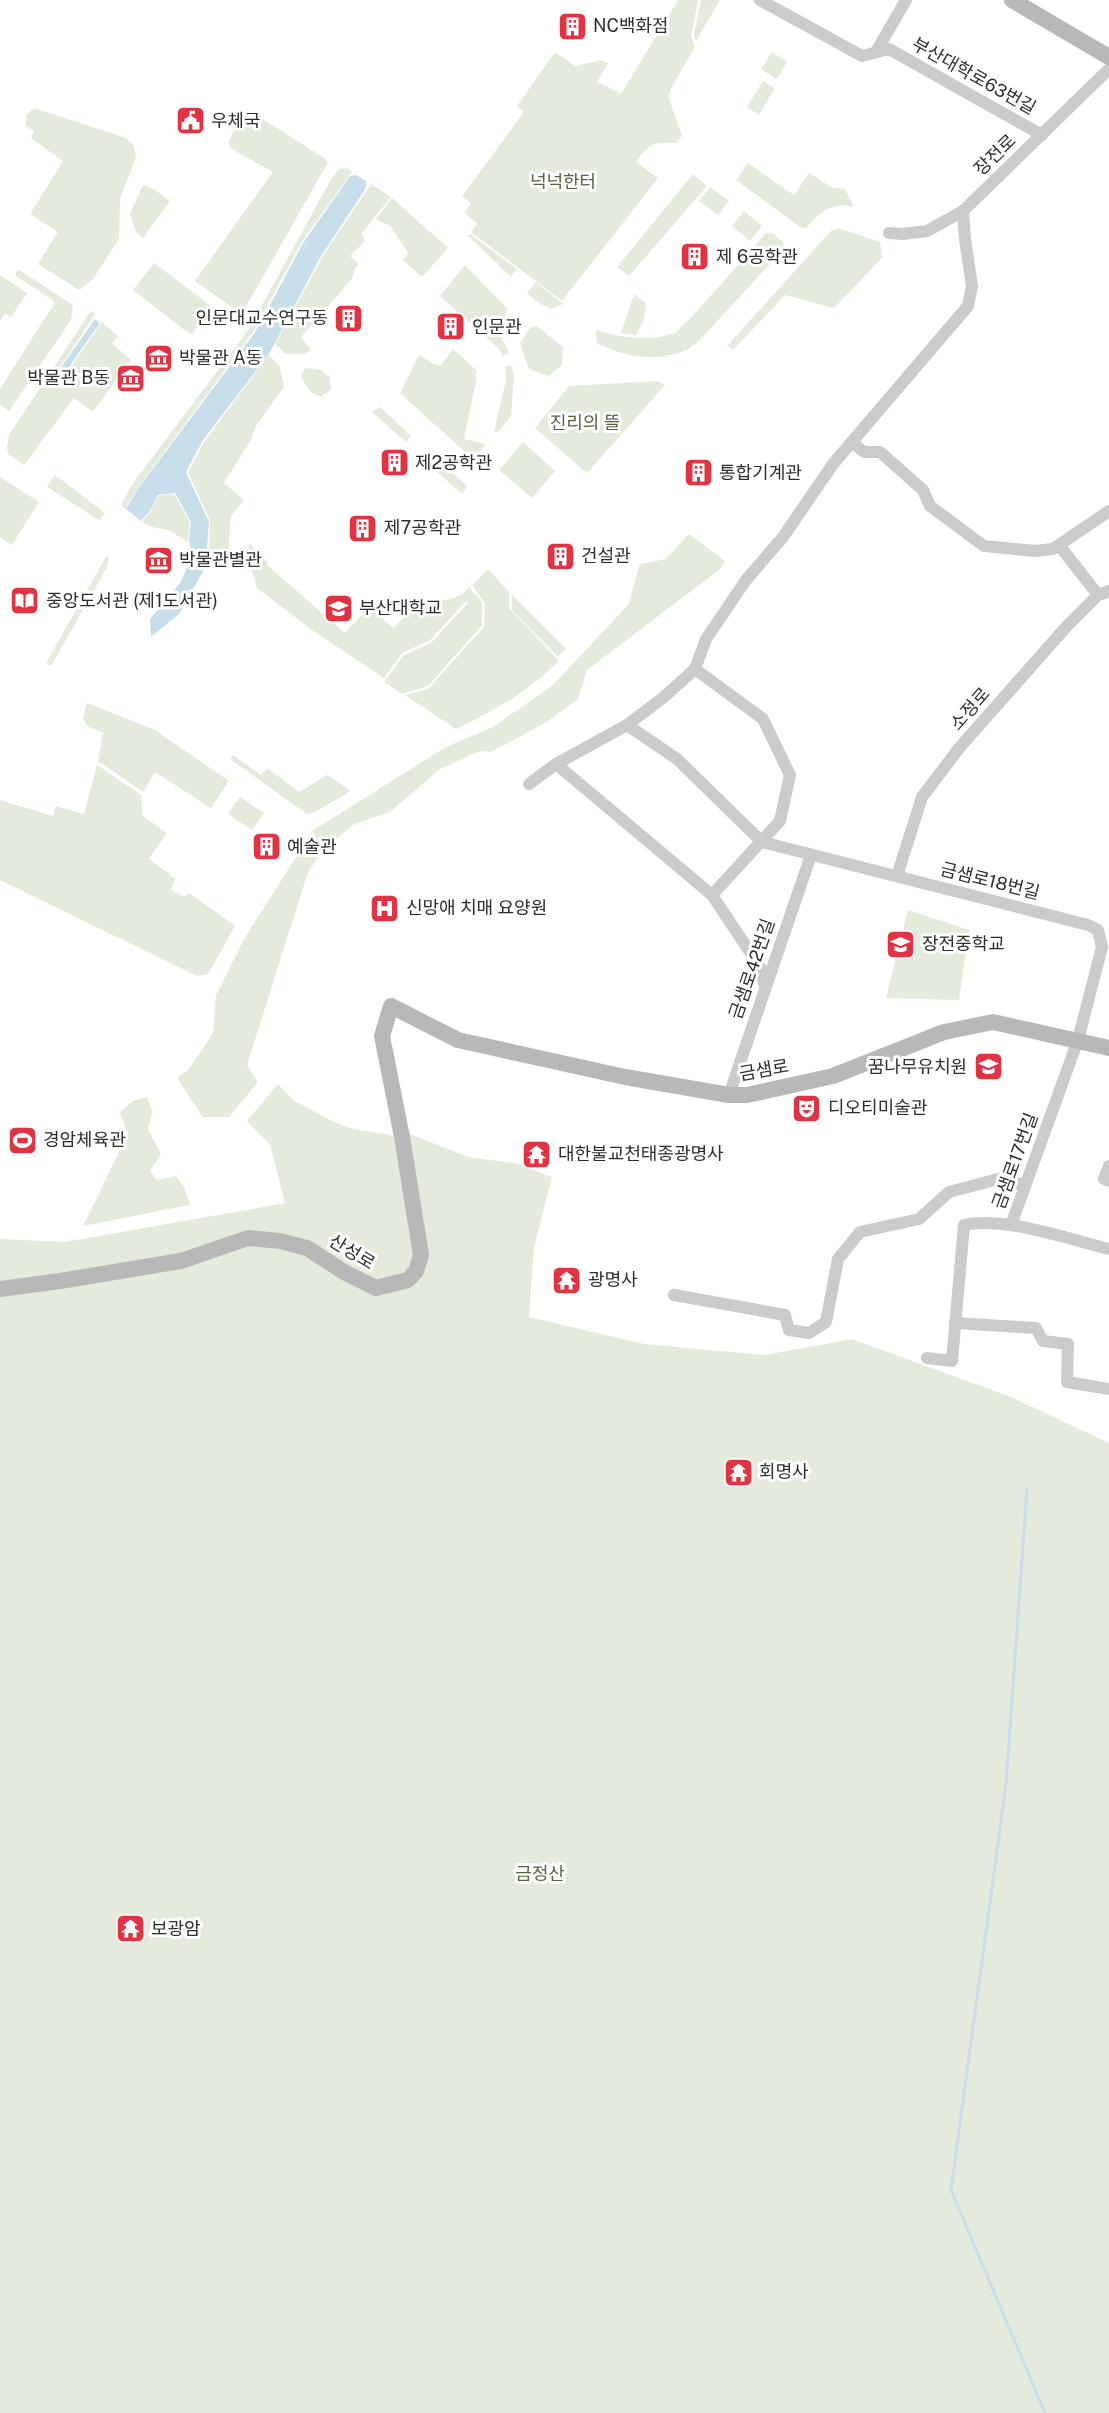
<svg xmlns="http://www.w3.org/2000/svg" width="1109" height="2413" font-family="'Public Sans','Noto Sans KR',sans-serif">
<style>
.green{fill:#e4ebdc}
.water{fill:#c8deea}
.lines{fill:none;stroke-linecap:round;stroke-linejoin:round}
.stream{stroke:#c8deea;stroke-width:3}
.street{stroke:#cbcbcb;stroke-width:12}
.secondary{stroke:#b8b8b8;stroke-width:16}
.labels{text-anchor:middle;stroke-width:6;stroke-linejoin:round;paint-order:stroke}
.poi-label{font-size:18px;fill:#2e2e2e;stroke:#fff;text-anchor:start}
.street-label{font-size:18px;fill:#2e2e2e;stroke:#fff}
.park-label{font-size:18px;fill:#52683c;stroke:#fff}
</style>
<rect width="100%" height="100%" fill="#fff"/>
<g class="green">
<path d="M678,0h20l-7,36 4,11 -25,43 -1,9 13,36 -5,8c-23,-1 -27,-1 -41,19l22,16 -96,123 -91,-69 6,-9 -13,-10 7,-10 -9,-7 62,-84 -7,-6 38,-54 20,14 26,-6 7,3 -11,19 24,12z"/>
<polygon points="701,0 720,0 696,41 694,35"/>
<polygon points="772,52 787,62 777,79 761,69"/>
<polygon points="763,81 775,88 759,115 747,107"/>
<polygon points="34,108 126,138 134,145 136,157 120,199 119,239 93,279 79,290 38,264 58,232 30,214 63,161 31,138 34,131 26,126 26,115"/>
<polygon points="247,109 326,159 327,164 244,310 237,311 195,281 273,172 230,148 228,142"/>
<path d="M748,163l46,32 15,-22 24,15 12,1 9,18c-23,-5 -33,4 -48,21l-6,-1 -64,-47z"/>
<polygon points="347,168 352,172 303,240 253,332 140,485 125,509 121,504 133,483 249,329 330,181 339,169"/>
<polygon points="693,174 707,186 629,276 617,267"/>
<polygon points="371,184 391,197 361,234 365,241 350,256 358,264 351,280 301,337 311,350 305,354 286,354 275,344 324,254"/>
<polygon points="143,185 155,190 170,201 143,238 136,232 130,214"/>
<polygon points="710,187 729,201 718,215 699,201"/>
<polygon points="392,198 448,248 422,277 403,260 408,253 390,226 376,219"/>
<polygon points="744,211 762,226 750,241 732,226"/>
<polygon points="838,228 880,242 882,258 834,308 785,295 733,350 727,346 831,231"/>
<path d="M766,233h7l10,9 1,7 -88,95c-28,20 -70,15 -99,-1l-1,-13c25,8 53,12 78,3 10,-4 79,-86 92,-100z"/>
<polygon points="470,234 517,269 511,277 468,236"/>
<polygon points="154,263 212,307 191,335 133,290"/>
<polygon points="465,265 507,308 501,337 509,353 502,356 499,349 440,296"/>
<polygon points="18,269 73,305 71,320 9,411 0,404 0,389 55,302 15,275"/>
<polygon points="0,275 27,293 11,317 5,313 0,321"/>
<polygon points="536,282 563,304 551,309 539,303 527,293"/>
<polygon points="634,294 646,303 644,319 636,335 621,333"/>
<polygon points="91,311 95,314 49,384 56,389 102,322 118,336 112,344 131,360 93,412 74,398 24,465 8,454 7,447 9,435"/>
<polygon points="537,326 563,347 562,365 549,376 529,369 520,343 531,327"/>
<polygon points="453,349 476,370 476,381 464,439 486,444 474,460 400,393 419,355 434,364 441,365"/>
<polygon points="269,355 280,367 284,387 256,426 251,440 224,483 244,500 231,516 228,554 223,556 209,551 210,521 188,472 204,442"/>
<polygon points="511,365 514,375 511,416 499,431 494,432 506,381 505,367"/>
<path d="M305,368l15,2 10,7 1,13 -11,7c-10,-3 -14,-11 -19,-21z"/>
<polygon points="659,381 665,385 588,472 583,470 535,428 569,386"/>
<polygon points="380,407 411,436 406,442 372,412"/>
<polygon points="523,442 555,471 532,498 499,470"/>
<polygon points="435,456 467,486 462,494 428,464"/>
<polygon points="55,475 105,513 99,520 47,487"/>
<polygon points="0,477 39,502 12,545 0,537"/>
<polygon points="174,494 190,523 188,542 168,530 152,527 142,522 151,511 158,496"/>
<polygon points="689,534 725,561 719,570 587,670 578,699 545,723 491,752 480,751 440,769 390,812 354,824 324,849 312,831 446,747 493,727 553,685 628,605 640,564 666,559"/>
<polygon points="249,543 268,563 267,565 345,633 369,607 393,628 412,610 462,595 469,587 482,602 482,625 428,686 402,694 384,682 403,656 431,643 468,603 467,600 430,640 402,653 384,678 312,630 257,588 248,558"/>
<polygon points="107,555 109,559 106,569 51,666 46,663"/>
<path d="M488,569l21,23v16l50,53c-29,29 -66,51 -103,68l-51,-34 23,-6 56,-62 1,-24 -13,-17z"/>
<polygon points="512,595 566,649 558,657 512,610"/>
<polygon points="87,703 155,730 229,781 211,808 155,772 143,792 98,761 103,733 87,726 83,718"/>
<polygon points="233,755 261,775 267,768 299,792 327,775 351,791 313,813 307,814 230,759"/>
<polygon points="97,765 141,795 143,816 167,833 149,859 175,878 171,890 185,897 189,893 235,926 208,974 197,976 0,880 0,800 53,816 56,806 84,814"/>
<polygon points="240,797 264,813 252,830 228,814"/>
<polygon points="310,835 322,852 308,872 247,1065 258,1082 229,1117 203,1117 177,1078 189,1069 213,1033 216,995 244,939"/>
<polygon points="908,910 969,930 959,1000 886,998"/>
<polygon points="278,1084 293,1100 334,1122 352,1129 390,1135 400,1139 419,1258 407,1276 376,1284 275,1236 178,1259 0,1286 0,1239 65,1242 285,1203 270,1145 247,1121"/>
<polygon points="147,1097 152,1112 148,1129 161,1154 150,1171 157,1180 176,1176 185,1189 190,1205 83,1226 128,1134 120,1112 133,1101"/>
<polygon points="410,1134 468,1157 519,1164 552,1177 534,1247 529,1317 644,1344 765,1355 852,1339 1011,1397 1109,1443 1109,2413 0,2413 0,1291 247,1241 306,1250 375,1292 417,1275"/>
</g>
<g class="water">
<polygon points="356,175 366,181 366,188 321,256 269,354 203,440 186,472 209,522 206,560 208,562 180,613 151,637 150,619 180,583 192,558 189,539 191,522 175,493 158,495 150,511 141,521 126,509 140,486 256,331 303,243 350,176"/>
<polygon points="95,319 100,323 55,387 50,383"/>
</g>
<g class="lines">
<polyline class="stream" points="1027,1489 1006,1784 951,2190 1045,2413"/>
<g class="street">
<polyline points="760,0 862,56 889,49 1042,135"/>
<polyline points="876,52 906,0"/>
<polyline points="889,233 903,234 927,231 963,211 1109,69"/>
<polyline points="852,442 864,452 880,452 923,490 930,506 984,546 1035,551 1053,549 1109,511"/>
<polyline points="1059,545 1098,595"/>
<polyline points="695,669 706,639 746,580 783,537 833,464 968,306 972,286 965,239 963,211"/>
<polyline points="556,764 712,895 780,821 790,775 763,719 695,669 664,697 627,725"/>
<polyline points="529,784 556,764 627,725 677,759 762,842 1088,925 1098,930 1102,947 1078,1040 1011,1225"/>
<polyline points="897,876 922,797 960,747 1067,626 1098,595 1109,591"/>
<polyline points="712,895 762,970 764,984"/>
<polyline points="729,1095 811,855"/>
<polyline points="1109,1166 1104,1179 1109,1181"/>
<polyline points="674,1295 785,1315 789,1330 809,1333 826,1322 838,1259 860,1232 919,1219 949,1192 1002,1178 1025,1186"/>
<polyline points="955,1323 1036,1328 1043,1341 1068,1344 1067,1382 1109,1389"/>
<path d="M927,1358l25,3 12,-136c39,-9 105,14 145,24"/>
</g>
<g class="secondary">
<polyline points="1012,0 1109,57"/>
<polyline points="0,1289 60,1281 181,1261 248,1238 280,1241 307,1248 344,1272 376,1288 408,1280 416,1271 421,1255 402,1137 382,1036 391,1006 458,1040 625,1077 729,1095 747,1095 833,1076 944,1032 993,1022 1109,1048"/>
</g>
</g>
<defs>
<symbol id="building-square" viewBox="-11 -11 22 22"><rect x="-9" y="-9" width="18" height="18" rx="4" fill="#e03444" stroke="#fff"/><path d="M-4-6H4V6H1V3H-1V6H-4ZM-2.5-4.3h1.7v1.8h-1.7ZM.8-4.3h1.7v1.8H.8ZM-2.5-1h1.7V.8h-1.7ZM.8-1h1.7V.8H.8Z" fill="#fff"/></symbol>
<symbol id="civic-square" viewBox="-11 -11 22 22"><rect x="-9" y="-9" width="18" height="18" rx="4" fill="#e03444" stroke="#fff"/><path d="M-.6-6.5H3V-4.5H.6V-3L4-1V1h2V6H-6V1h2V-1L-.6-3ZM-1.2 2.5V6h2.4V2.5Z" fill="#fff"/></symbol>
<symbol id="museum-square" viewBox="-11 -11 22 22"><rect x="-9" y="-9" width="18" height="18" rx="4" fill="#e03444" stroke="#fff"/><path d="M0-6L6-3V-2H-6V-3ZM-5-1h2V3h-2ZM-1-1h2V3h-2ZM3-1h2V3H3ZM-6 4H6V6H-6Z" fill="#fff"/></symbol>
<symbol id="library-square" viewBox="-11 -11 22 22"><rect x="-9" y="-9" width="18" height="18" rx="4" fill="#e03444" stroke="#fff"/><path d="M-6-4Q-3-5.5-.7-3.5V5Q-3 3-6 4ZM6-4Q3-5.5 .7-3.5V5Q3 3 6 4Z" fill="#fff"/></symbol>
<symbol id="university-square" viewBox="-11 -11 22 22"><rect x="-9" y="-9" width="18" height="18" rx="4" fill="#e03444" stroke="#fff"/><path d="M0-5L7-2L0 1L-7-2ZM-4 1L0 2.5L4 1V4Q0 6-4 4Z" fill="#fff"/></symbol>
<symbol id="hospital-square" viewBox="-11 -11 22 22"><rect x="-9" y="-9" width="18" height="18" rx="4" fill="#e03444" stroke="#fff"/><path d="M-5-5h3v3.5h4V-5h3V5h-3V1.5h-4V5h-3Z" fill="#fff"/></symbol>
<symbol id="school-square" viewBox="-11 -11 22 22"><rect x="-9" y="-9" width="18" height="18" rx="4" fill="#e03444" stroke="#fff"/><path d="M0-5L7-2L0 1L-7-2ZM-4 1L0 2.5L4 1V4Q0 6-4 4Z" fill="#fff"/></symbol>
<symbol id="theatre-square" viewBox="-11 -11 22 22"><rect x="-9" y="-9" width="18" height="18" rx="4" fill="#e03444" stroke="#fff"/><path d="M-5-5.5Q0-4 5-5.5V0Q5 5 0 6Q-5 5-5 0ZM-3.3-2.5H-1v1.5H-3.3ZM1-2.5H3.3v1.5H1ZM-2.8 1Q0 5.5 2.8 1Z" fill="#fff"/></symbol>
<symbol id="stadium-square" viewBox="-11 -11 22 22"><rect x="-9" y="-9" width="18" height="18" rx="4" fill="#e03444" stroke="#fff"/><path d="M0-5a6.5 5 0 1 0 0 10a6.5 5 0 1 0 0-10ZM-3.5-1.8h7v3.6h-7Z" fill="#fff"/></symbol>
<symbol id="temple-square" viewBox="-11 -11 22 22"><rect x="-9" y="-9" width="18" height="18" rx="4" fill="#e03444" stroke="#fff"/><path d="M0-6L5-2H3V0L6.5 2.5H4V6H1.5V3h-3V6H-4V2.5H-6.5L-3 0V-2H-5Z" fill="#fff"/></symbol>
</defs>
<g fill-rule="evenodd">
<use href="#building-square" x="556" y="10" width="33" height="33"/>
<use href="#civic-square" x="174" y="104" width="33" height="33"/>
<use href="#building-square" x="678" y="240" width="33" height="33"/>
<use href="#building-square" x="332" y="302" width="33" height="33"/>
<use href="#building-square" x="434" y="310" width="33" height="33"/>
<use href="#museum-square" x="142" y="342" width="33" height="33"/>
<use href="#museum-square" x="114" y="362" width="33" height="33"/>
<use href="#building-square" x="378" y="446" width="33" height="33"/>
<use href="#building-square" x="682" y="456" width="33" height="33"/>
<use href="#building-square" x="346" y="512" width="33" height="33"/>
<use href="#building-square" x="544" y="540" width="33" height="33"/>
<use href="#museum-square" x="142" y="544" width="33" height="33"/>
<use href="#library-square" x="8" y="584" width="33" height="33"/>
<use href="#university-square" x="322" y="592" width="33" height="33"/>
<use href="#building-square" x="250" y="830" width="33" height="33"/>
<use href="#hospital-square" x="368" y="892" width="33" height="33"/>
<use href="#school-square" x="884" y="928" width="33" height="33"/>
<use href="#school-square" x="972" y="1050" width="33" height="33"/>
<use href="#theatre-square" x="790" y="1092" width="33" height="33"/>
<use href="#stadium-square" x="6" y="1124" width="33" height="33"/>
<use href="#temple-square" x="520" y="1138" width="33" height="33"/>
<use href="#temple-square" x="550" y="1264" width="33" height="33"/>
<use href="#temple-square" x="722" y="1456" width="33" height="33"/>
<use href="#temple-square" x="114" y="1912" width="33" height="33"/>
</g>
<g class="labels">
<g class="poi-label">
<text x="593" y="32">NC백화점</text>
<text x="211" y="127">우체국</text>
<text x="716" y="263">제 6공학관</text>
<text x="328" y="324" text-anchor="end">인문대교수연구동</text>
<text x="472" y="333">인문관</text>
<text x="179" y="364">박물관 A동</text>
<text x="110" y="384" text-anchor="end">박물관 B동</text>
<text x="415" y="469">제2공학관</text>
<text x="719" y="479">통합기계관</text>
<text x="384" y="534">제7공학관</text>
<text x="581" y="562">건설관</text>
<text x="179" y="566">박물관별관</text>
<text x="46" y="607">중앙도서관 (제1도서관)</text>
<text x="359" y="614">부산대학교</text>
<text x="287" y="853">예술관</text>
<text x="406" y="914">신망애 치매 요양원</text>
<text x="922" y="950">장전중학교</text>
<text x="967" y="1073" text-anchor="end">꿈나무유치원</text>
<text x="828" y="1114">디오티미술관</text>
<text x="43" y="1146">경암체육관</text>
<text x="558" y="1160">대한불교천태종광명사</text>
<text x="588" y="1286">광명사</text>
<text x="759" y="1478">회명사</text>
<text x="151" y="1935">보광암</text>
</g>
<g class="street-label">
<text transform="translate(974 76) rotate(29)" y="6">부산대학로63번길</text>
<text transform="translate(995 155) rotate(-44)" y="6">장전로</text>
<text transform="translate(970 709) rotate(-49)" y="6">소정로</text>
<text transform="translate(990 881) rotate(14)" y="6">금샘로18번길</text>
<text transform="translate(752 969) rotate(-71)" y="6">금샘로42번길</text>
<text transform="translate(764 1070) rotate(-10)" y="6">금샘로</text>
<text transform="translate(1015 1161) rotate(-70)" y="6">금샘로17번길</text>
<text transform="translate(352 1252) rotate(31)" y="6">산성로</text>
</g>
<g class="park-label">
<text x="563" y="188">넉넉한터</text>
<text x="585" y="429">진리의 뜰</text>
<text x="540" y="1880">금정산</text>
</g>
</g>
</svg>
